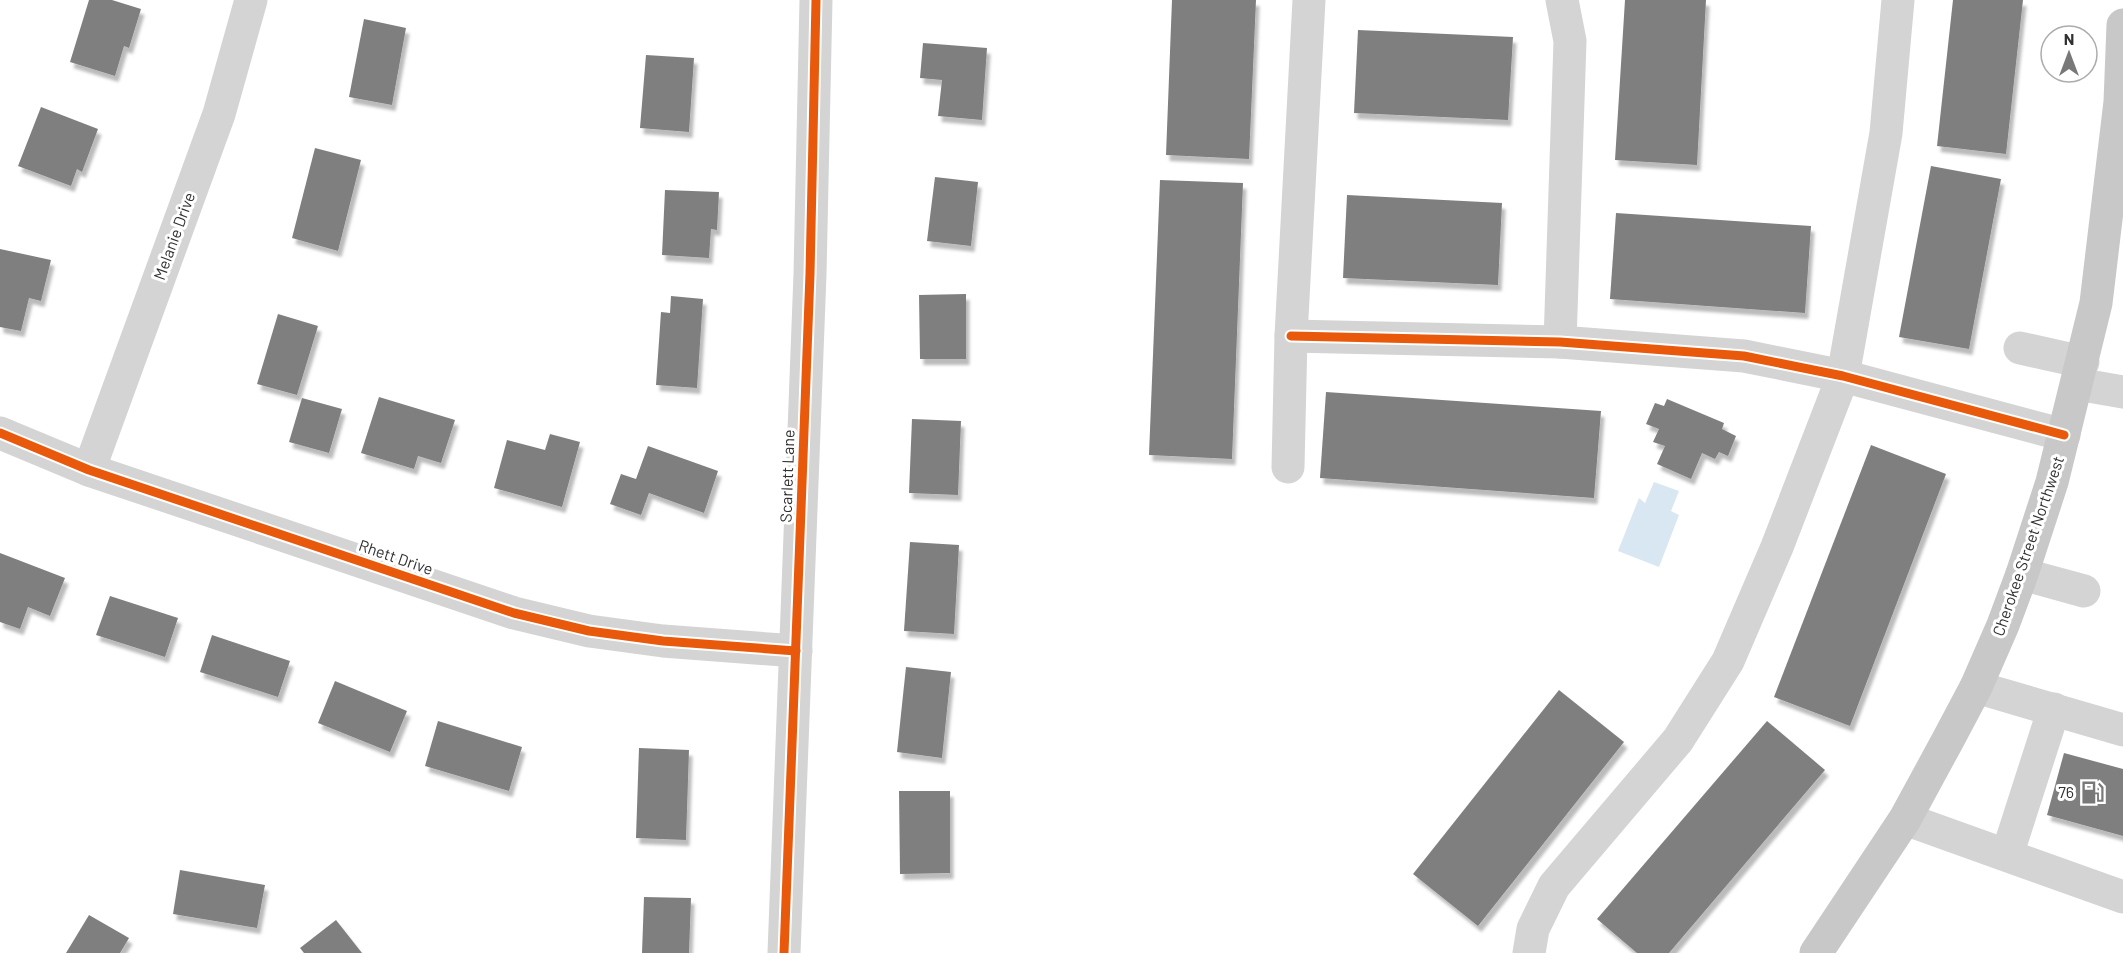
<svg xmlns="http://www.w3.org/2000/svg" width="2123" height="953" font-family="Barlow,sans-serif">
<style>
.water{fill:#d9e7f2}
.building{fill:#7f7f7f;filter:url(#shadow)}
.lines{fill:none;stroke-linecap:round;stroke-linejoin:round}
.minor{stroke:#d4d4d4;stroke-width:33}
.major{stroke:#c8c8c8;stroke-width:33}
.cycleway-casing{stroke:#fff;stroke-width:13}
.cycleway{stroke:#e8590c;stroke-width:9}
.labels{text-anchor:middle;stroke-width:6;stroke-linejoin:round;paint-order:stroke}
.street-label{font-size:16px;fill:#303030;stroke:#fff}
.poi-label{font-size:16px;fill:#303030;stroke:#fff;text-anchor:end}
</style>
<defs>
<filter id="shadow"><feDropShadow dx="3.5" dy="6" stdDeviation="1.5" flood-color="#0004"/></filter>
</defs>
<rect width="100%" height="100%" fill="#fff"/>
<polygon class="water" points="1654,482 1679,491 1671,511 1679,515 1659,567 1618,551 1639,498 1645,503"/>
<g class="building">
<polygon points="89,0 112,0 141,9 129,48 124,46 115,76 70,62"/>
<polygon points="1172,0 1256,0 1249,159 1166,155"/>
<polygon points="1625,0 1706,0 1697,165 1615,160"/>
<polygon points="1953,0 2023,0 2006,154 1937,146"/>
<polygon points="364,19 406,28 392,105 349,97"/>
<polygon points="1358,30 1513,37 1508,120 1354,113"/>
<polygon points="923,43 987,48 982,120 938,116 942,80 920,78"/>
<polygon points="646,55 694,58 689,132 640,128"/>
<polygon points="41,107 98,129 82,172 77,169 71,186 18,166"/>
<polygon points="315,148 361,160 338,251 292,238"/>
<polygon points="1931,166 2001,179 1969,349 1899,337"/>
<polygon points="935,177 978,182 971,246 927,241"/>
<polygon points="1160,180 1243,183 1232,459 1149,455"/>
<polygon points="665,190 719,192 717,230 711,229 709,258 662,255"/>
<polygon points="1347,195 1502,203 1498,285 1343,278"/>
<polygon points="1616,213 1811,226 1805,313 1610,299"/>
<polygon points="0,249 51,260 41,301 29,298 21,331 0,327"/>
<polygon points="966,294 966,359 920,359 919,295"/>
<polygon points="671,296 703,299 697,388 656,385 661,312 670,313"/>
<polygon points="278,314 318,326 297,395 257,384"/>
<polygon points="1326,392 1601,411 1594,498 1320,478"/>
<polygon points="379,397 455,420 441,463 418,456 414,469 361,453"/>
<polygon points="302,398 342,409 329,453 289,442"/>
<polygon points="1667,399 1724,423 1722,429 1736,436 1728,456 1719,452 1715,459 1702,453 1691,479 1657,464 1665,446 1653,442 1659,429 1646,424 1655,403 1664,406"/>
<polygon points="912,419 961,421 958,495 909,493"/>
<polygon points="550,434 580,442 562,507 494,488 507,440 545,450"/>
<polygon points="1871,445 1946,474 1850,726 1774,697"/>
<polygon points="648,446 718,471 704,513 649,493 641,515 610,504 621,474 636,479"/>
<polygon points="910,542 959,545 954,634 904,631"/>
<polygon points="0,553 65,578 50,616 28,607 20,629 0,622"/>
<polygon points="110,596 178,618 165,657 96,635"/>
<polygon points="212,635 290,661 278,697 200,672"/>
<polygon points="906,667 951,672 942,758 897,752"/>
<polygon points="335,681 407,711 390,752 318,723"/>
<polygon points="1559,690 1624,742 1478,926 1413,874"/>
<polygon points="438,721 522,747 509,791 425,766"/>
<polygon points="1767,721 1825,770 1669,953 1637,953 1597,919"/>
<polygon points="639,748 689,750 686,840 636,838"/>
<polygon points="2064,753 2123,769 2123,836 2047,815"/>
<polygon points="899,791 950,791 950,873 900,874"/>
<polygon points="180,870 265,885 257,928 173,914"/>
<polygon points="644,897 691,898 689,953 642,953"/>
<polygon points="89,915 129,938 120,953 66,953"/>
<polygon points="336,920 362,953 304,953 300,948"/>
</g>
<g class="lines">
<g class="minor">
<polyline points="1291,336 1560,342 1744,356 1843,376 2064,435"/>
<polyline points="1560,342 1570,41 1562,0"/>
<polyline points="2020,348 2083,362"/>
<polyline points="2077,384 2123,392"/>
<polyline points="0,433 89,470 514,613 589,631 663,641 796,651"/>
<polyline points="1288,467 1291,336 1309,0"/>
<polyline points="89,470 219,114 251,0"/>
<polyline points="2022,574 2084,591"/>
<polyline points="1976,687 2123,730"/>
<polyline points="1905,819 2123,897"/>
<polyline points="2007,855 2054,709"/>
<polyline points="784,953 810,274 816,0"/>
<polyline points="1529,953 1533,929 1554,886 1678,740 1728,661 1777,547 1843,376 1886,133 1898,0"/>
</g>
<polyline class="major" points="1816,953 1905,819 1949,738 1976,687 2003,625 2022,574 2052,482 2096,303 2120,102 2123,25"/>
<defs>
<g id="cycleway">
<polyline points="1291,336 1560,342 1744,356 1843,376 2064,435"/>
<polyline points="0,433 89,470 514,613 589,631 663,641 796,651"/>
<polyline points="784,953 810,274 816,0"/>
</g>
</defs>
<use href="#cycleway" class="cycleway-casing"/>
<use href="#cycleway" class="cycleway"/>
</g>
<defs>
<symbol id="fuel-bare" viewBox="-9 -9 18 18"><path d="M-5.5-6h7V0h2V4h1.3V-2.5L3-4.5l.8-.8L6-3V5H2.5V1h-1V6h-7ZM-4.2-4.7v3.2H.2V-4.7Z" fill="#787878" stroke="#fff" stroke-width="2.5" paint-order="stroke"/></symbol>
</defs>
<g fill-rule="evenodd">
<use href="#fuel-bare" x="2076" y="776" width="33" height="33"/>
</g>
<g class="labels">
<g class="street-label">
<text transform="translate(174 236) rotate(-70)" y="6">Melanie Drive</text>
<text transform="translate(787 476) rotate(-88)" y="6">Scarlett Lane</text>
<text transform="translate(2028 546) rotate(-71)" y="6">Cherokee Street Northwest</text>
<text transform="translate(396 557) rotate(19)" y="6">Rhett Drive</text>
</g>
<g class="poi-label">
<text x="2074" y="798">76</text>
</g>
</g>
<g transform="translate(2069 54)"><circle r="28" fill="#ffffff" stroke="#acacac" stroke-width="1.5"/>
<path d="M0-4.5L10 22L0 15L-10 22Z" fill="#787878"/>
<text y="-9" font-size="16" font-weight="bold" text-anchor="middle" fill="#303030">N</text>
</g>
</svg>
